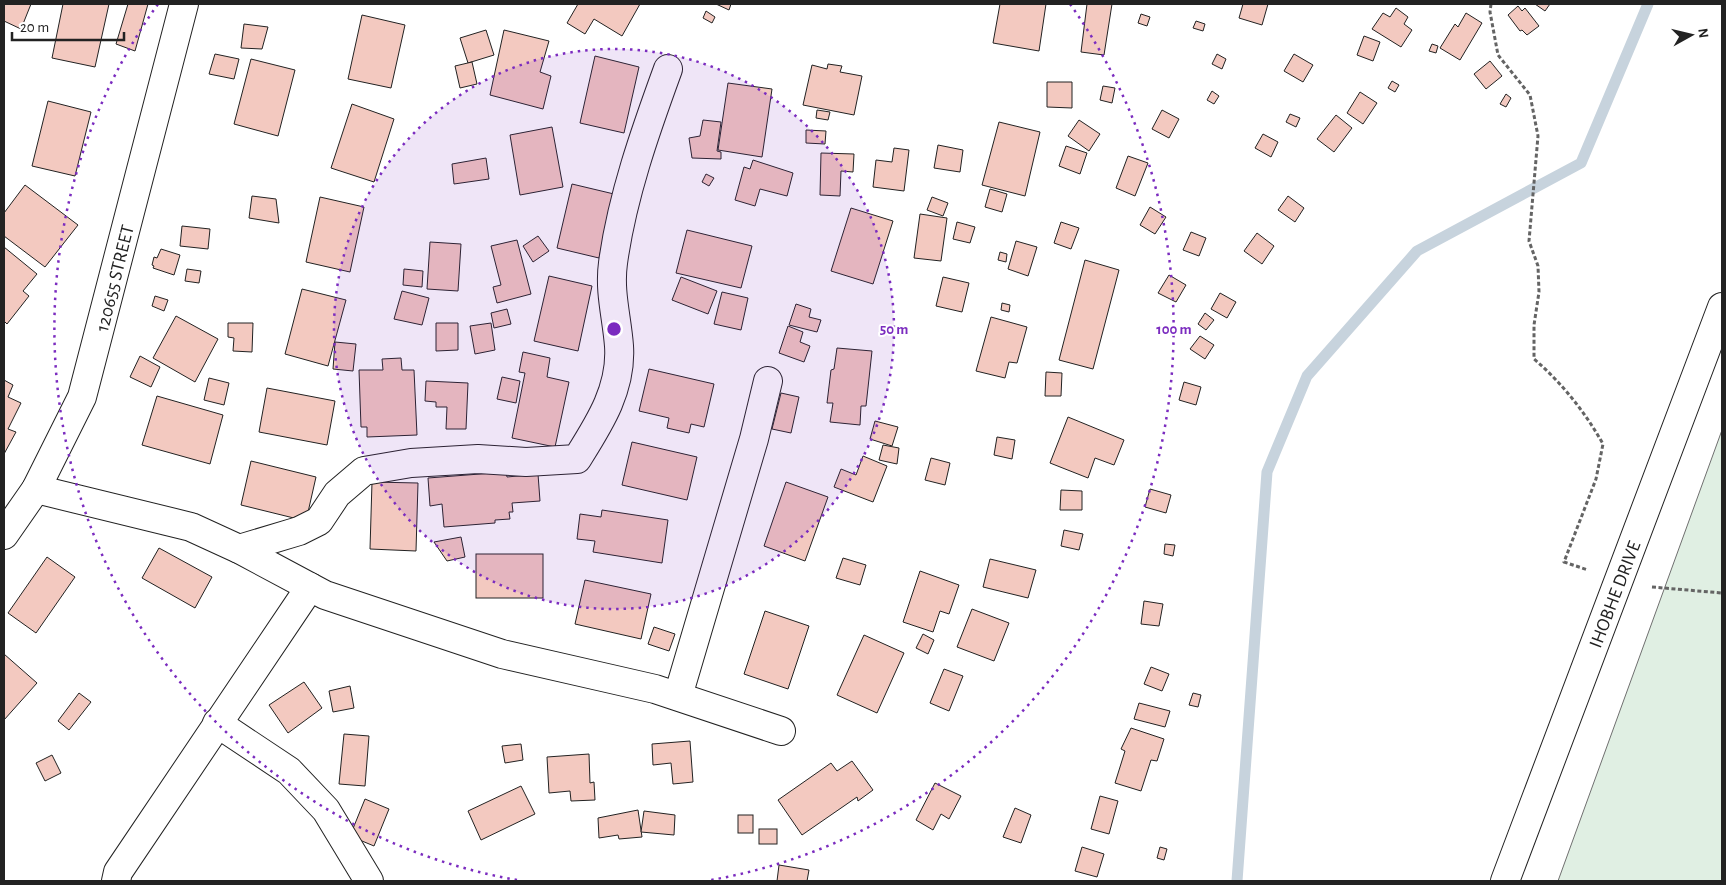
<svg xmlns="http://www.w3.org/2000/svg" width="1726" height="885" font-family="'Alegreya Sans',sans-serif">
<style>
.green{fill:#e0efe3;stroke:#6f6f6f}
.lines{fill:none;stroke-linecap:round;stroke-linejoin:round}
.stream{stroke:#c7d3dd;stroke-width:11}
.building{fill:#f3c9c0;stroke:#222}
.minor-casing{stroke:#222;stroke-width:30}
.path{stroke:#646464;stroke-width:3;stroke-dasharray:4 2.5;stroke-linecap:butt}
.minor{stroke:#fff;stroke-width:28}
.ring{fill:none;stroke:#7b2cbf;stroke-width:2.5;stroke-dasharray:2.5 5}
.labels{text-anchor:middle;stroke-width:4;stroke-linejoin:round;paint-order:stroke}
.street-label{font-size:19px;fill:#222;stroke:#fff}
.centre{fill:#7b2cbf;stroke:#fff;stroke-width:2.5}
.ring-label{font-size:15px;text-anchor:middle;font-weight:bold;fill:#7b2cbf;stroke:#fff;stroke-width:4;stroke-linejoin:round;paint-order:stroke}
</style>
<rect width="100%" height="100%" fill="#fff"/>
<polygon class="green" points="1722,430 1722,881 1558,881"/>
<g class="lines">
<polyline class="stream" points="1237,881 1267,472 1307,376 1417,251 1581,163 1648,4"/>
</g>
<g class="building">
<polygon points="4,4 31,4 21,29 4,21"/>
<polygon points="63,4 109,4 95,67 52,58"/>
<polygon points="128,4 148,4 135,51 116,44"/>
<polygon points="578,4 640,4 622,36 594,19 585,34 567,23"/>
<polygon points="716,4 731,4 729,10"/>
<polygon points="1000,4 1046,4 1039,51 993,43"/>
<polygon points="1087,4 1112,4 1104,55 1081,52"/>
<polygon points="1243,4 1268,4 1262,25 1239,18"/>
<polygon points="1535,4 1550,4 1545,11"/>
<polygon points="1518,6 1522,11 1525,8 1539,26 1527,35 1522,30 1520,31 1508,15"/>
<polygon points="1396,8 1408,17 1404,24 1412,30 1401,47 1372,29 1383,13 1390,17"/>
<polygon points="706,11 715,17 712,23 703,18"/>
<polygon points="1466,13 1482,23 1460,60 1440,48 1455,24 1458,27"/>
<polygon points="1141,14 1150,17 1147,26 1138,23"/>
<polygon points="362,15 405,25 391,88 348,79"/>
<polygon points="1196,21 1205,24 1203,31 1193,28"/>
<polygon points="244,24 268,27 262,49 241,48"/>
<polygon points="486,30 494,55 468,63 460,38"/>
<polygon points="504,30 549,41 540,72 551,76 543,109 490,95"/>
<polygon points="1364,36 1380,42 1373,61 1357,55"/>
<polygon points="1432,44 1438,46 1436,53 1429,51"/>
<polygon points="215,54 239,59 234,79 209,74"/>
<polygon points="1217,54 1226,59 1222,69 1212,64"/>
<polygon points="1294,54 1313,65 1303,82 1284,71"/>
<polygon points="595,56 639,67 624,133 580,123"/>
<polygon points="251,59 295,70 278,136 234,124"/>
<polygon points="1490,61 1502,76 1486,89 1474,74"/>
<polygon points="472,62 477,84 460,88 455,66"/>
<polygon points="828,64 842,66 840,72 862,76 854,115 803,105 812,65 827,69"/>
<polygon points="1392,81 1399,85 1395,92 1388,88"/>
<polygon points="1047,82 1072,82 1072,108 1047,107"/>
<polygon points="728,83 772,89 762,157 718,150"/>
<polygon points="1103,86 1115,88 1112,103 1100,100"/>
<polygon points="1212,91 1219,96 1214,104 1207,100"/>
<polygon points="1360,92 1377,103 1363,124 1347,113"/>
<polygon points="1506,94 1511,98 1506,107 1500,104"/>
<polygon points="48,101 91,112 75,176 32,166"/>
<polygon points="352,104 394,119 374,182 331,168"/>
<polygon points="817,110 830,112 828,120 816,118"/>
<polygon points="1162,110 1179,119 1169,138 1152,129"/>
<polygon points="1290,114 1300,118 1296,127 1286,122"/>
<polygon points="1336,115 1352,128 1334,152 1317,139"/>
<polygon points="703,120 721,122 717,151 721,152 721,159 692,158 689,138 700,136"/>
<polygon points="1079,120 1100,134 1089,151 1068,136"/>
<polygon points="999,122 1040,132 1025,196 982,185"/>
<polygon points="552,127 563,187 520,195 510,135"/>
<polygon points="806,130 826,131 825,144 806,143"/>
<polygon points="1263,134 1278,142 1271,157 1255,148"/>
<polygon points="938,145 963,150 960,172 934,168"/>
<polygon points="1066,146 1087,153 1080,174 1059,166"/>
<polygon points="894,148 909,150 904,191 873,187 876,160 892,162"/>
<polygon points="821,153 854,154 853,172 841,171 840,196 820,195"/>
<polygon points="1128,156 1148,163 1135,196 1116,188"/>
<polygon points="486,158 489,179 454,184 452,164"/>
<polygon points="753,160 793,173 787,196 760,189 755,206 735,200 744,167 750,169"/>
<polygon points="706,174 714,178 709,186 702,182"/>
<polygon points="572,184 614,194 599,258 557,248"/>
<polygon points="25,185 78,225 45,267 4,236 4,213"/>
<polygon points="990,189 1007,194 1002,212 985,207"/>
<polygon points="252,196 276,199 279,223 249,218"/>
<polygon points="1288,196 1304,208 1295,222 1278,210"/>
<polygon points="320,197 364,207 350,272 306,262"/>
<polygon points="932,197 948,203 943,216 927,210"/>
<polygon points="1150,207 1166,217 1155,234 1140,225"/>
<polygon points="851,208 893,221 873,284 831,271"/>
<polygon points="920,214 947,218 941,261 914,258"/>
<polygon points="957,222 975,227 970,243 953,239"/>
<polygon points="1061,222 1079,228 1071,249 1054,243"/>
<polygon points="182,226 210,229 208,249 180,246"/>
<polygon points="687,230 752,246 741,288 676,273"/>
<polygon points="1191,232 1206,238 1199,256 1183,250"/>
<polygon points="1257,233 1274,246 1262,264 1244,251"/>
<polygon points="538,236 549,251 533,262 523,246"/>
<polygon points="517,240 531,294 497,303 493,287 501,285 491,246"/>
<polygon points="1016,241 1037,247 1028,276 1008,269"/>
<polygon points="430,242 461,244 458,291 427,289"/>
<polygon points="4,247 37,274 23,291 29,296 7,324 4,321"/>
<polygon points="161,249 180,255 174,275 153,268 154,266 152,265 154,257 157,258"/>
<polygon points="1000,252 1007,254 1006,262 998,260"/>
<polygon points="1085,260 1119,270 1093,369 1059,360"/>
<polygon points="187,269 201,271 199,283 185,281"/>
<polygon points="404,269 423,271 422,287 403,285"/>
<polygon points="1169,275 1186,285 1176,302 1158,293"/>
<polygon points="549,276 592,286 578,351 534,341"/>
<polygon points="681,277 717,291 708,314 672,300"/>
<polygon points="943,277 969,283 962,312 936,306"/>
<polygon points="302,289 346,300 328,366 285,354"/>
<polygon points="402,291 429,298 422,325 394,319"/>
<polygon points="722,292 748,298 741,330 714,324"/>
<polygon points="1220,293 1236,302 1227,318 1211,309"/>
<polygon points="155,296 168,300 164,311 152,306"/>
<polygon points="1002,303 1010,305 1009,312 1001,310"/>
<polygon points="796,304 811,309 809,317 821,320 817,332 789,325"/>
<polygon points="507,309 511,324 494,328 491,313"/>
<polygon points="1205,313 1214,320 1206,330 1198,324"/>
<polygon points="176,316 218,339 195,382 153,358"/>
<polygon points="991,317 1027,327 1017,363 1009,362 1005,378 976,371"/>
<polygon points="228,323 253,323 252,352 233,351 234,338 228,337"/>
<polygon points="436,323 458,323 458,350 436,351"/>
<polygon points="491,323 495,350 475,354 470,326"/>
<polygon points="788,326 803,332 800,342 810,346 804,362 779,353"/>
<polygon points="1200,336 1214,345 1205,359 1190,349"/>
<polygon points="335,342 356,344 353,371 333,369"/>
<polygon points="837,348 872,351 866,406 861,406 860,425 830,422 833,403 827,403 831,370 834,369"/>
<polygon points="523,352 550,358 547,377 569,382 555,447 512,438 525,373 519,372"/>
<polygon points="140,356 160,367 151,387 130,377"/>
<polygon points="401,358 402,370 414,370 417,435 367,437 367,427 361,427 359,370 383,370 382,359"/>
<polygon points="649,369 714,384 704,427 691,424 689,433 667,428 669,418 639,411"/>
<polygon points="1046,372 1062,373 1061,396 1045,396"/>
<polygon points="502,377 520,381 516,403 497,399"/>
<polygon points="209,378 229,383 224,405 204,400"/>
<polygon points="4,380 13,385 8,397 21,403 8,429 16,432 4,454"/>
<polygon points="426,381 468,383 466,429 446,429 447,407 436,407 436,402 425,401"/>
<polygon points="1184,382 1201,387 1196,405 1179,400"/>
<polygon points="267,388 335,401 327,445 259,432"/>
<polygon points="781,393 799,397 791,433 772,429"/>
<polygon points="157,396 223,415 210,464 142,445"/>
<polygon points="1068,417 1124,440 1114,465 1095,458 1088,478 1050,463"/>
<polygon points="875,421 898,427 892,446 870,439"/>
<polygon points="997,437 1015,440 1012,459 994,455"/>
<polygon points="632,442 697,457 687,500 622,485"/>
<polygon points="883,445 899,448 897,464 879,460"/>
<polygon points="863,456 887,466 873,502 834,487 841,469 856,475"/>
<polygon points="931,458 950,463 945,485 925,480"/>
<polygon points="251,461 316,477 306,521 241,505"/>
<polygon points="506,472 507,477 538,474 540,501 512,503 513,512 509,512 510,519 495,520 495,523 444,527 442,504 430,506 428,478"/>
<polygon points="372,482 418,483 416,551 370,549"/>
<polygon points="786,482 828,497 805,561 764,546"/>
<polygon points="1150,489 1171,495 1166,513 1145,507"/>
<polygon points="1061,490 1082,491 1082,510 1060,510"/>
<polygon points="602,510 668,520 662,563 593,552 595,541 577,539 580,514 601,517"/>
<polygon points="1064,530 1083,534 1079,550 1061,546"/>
<polygon points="461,537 465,557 447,561 434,542"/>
<polygon points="1165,544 1175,545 1173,556 1164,554"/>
<polygon points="159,548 212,577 195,608 142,578"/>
<rect x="476" y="554" width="67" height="44"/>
<polygon points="47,557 75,577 36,633 8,613"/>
<polygon points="843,558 866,565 860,585 836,578"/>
<polygon points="990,559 1036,570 1028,598 983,587"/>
<polygon points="920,571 959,585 949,614 940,611 933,632 903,622"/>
<polygon points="585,580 651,594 641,639 575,624"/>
<polygon points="1144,601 1163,604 1159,626 1141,624"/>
<polygon points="972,609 1009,623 994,661 957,647"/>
<polygon points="765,611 809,626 788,689 744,674"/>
<polygon points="654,627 675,634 669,651 648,644"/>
<polygon points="923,634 934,640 928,654 916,648"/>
<polygon points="864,635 904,653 877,713 837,695"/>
<polygon points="4,654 37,683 4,720"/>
<polygon points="1151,667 1169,674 1162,691 1144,684"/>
<polygon points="944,669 963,676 949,711 930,703"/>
<polygon points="304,682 322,708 288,733 269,705"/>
<polygon points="350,686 354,708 333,712 329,691"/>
<polygon points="79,693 91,702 69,730 58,721"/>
<polygon points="1193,693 1201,695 1198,707 1189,705"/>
<polygon points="1139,703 1170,711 1165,727 1134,719"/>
<polygon points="1131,728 1164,739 1157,761 1151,760 1141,791 1115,783 1125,751 1121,749"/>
<polygon points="344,734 369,736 365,786 339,784"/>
<polygon points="690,741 693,782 673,784 671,763 653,765 652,744"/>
<polygon points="521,744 523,760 505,763 502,746"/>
<polygon points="589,754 590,783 594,782 595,800 571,801 570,791 549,793 547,757"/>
<polygon points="52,755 61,773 45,781 36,763"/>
<polygon points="852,761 873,790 858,801 857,797 802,835 778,800 831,763 837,771"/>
<polygon points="935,783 961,796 949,819 941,814 933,830 916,820"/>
<polygon points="521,786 535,814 481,840 468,811"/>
<polygon points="1100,796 1118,801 1109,834 1091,829"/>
<polygon points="365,799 389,809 374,846 350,836"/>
<polygon points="1015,808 1031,815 1021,843 1003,837"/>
<polygon points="638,810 642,837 619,839 618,835 599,838 598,818"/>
<polygon points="644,811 675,815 674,835 641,832"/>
<rect x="738" y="815" width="15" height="18"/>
<rect x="759" y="829" width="18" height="15"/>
<polygon points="1082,847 1104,854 1097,877 1075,871"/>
<polygon points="1160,847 1167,849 1164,860 1157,858"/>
<polygon points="779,865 809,870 807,881 777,881"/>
</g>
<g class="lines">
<defs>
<g id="minor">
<polyline points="36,489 191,527 239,549 325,595 502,654 655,689 781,731"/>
<polyline points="4,535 36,489 82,397 184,4"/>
<path d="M239,549l60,-18 20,-10 18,-27 27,-23 47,-8 67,-4 48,3 51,-3c22,-35 45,-70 42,-113 -2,-28 -10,-54 -6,-83 9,-66 32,-131 55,-194"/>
<polyline points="678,696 754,439 768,381"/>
<polyline points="217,723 289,771 326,810 369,881"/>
<polyline points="116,881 118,872 310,587"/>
<polyline points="1505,881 1722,307"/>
</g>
</defs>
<use href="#minor" class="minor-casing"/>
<g class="path">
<path d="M1491,4l-1,8 8,43 32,40 8,41 -9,105 9,25 1,26 -5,33v34c28,24 51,53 69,85l-7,35 -32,83 24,8"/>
<polyline points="1652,587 1722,593"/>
</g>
<use href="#minor" class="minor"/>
</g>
<circle cx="614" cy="329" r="280" fill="#7b2cbf" fill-opacity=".12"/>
<g class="ring">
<circle cx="614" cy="329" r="280"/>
<path d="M517 880A560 560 0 0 1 158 4M1070 4A560 560 0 0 1 711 880"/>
</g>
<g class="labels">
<g class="street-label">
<text transform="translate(114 278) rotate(-76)" y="7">120655 STREET</text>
<text transform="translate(1614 594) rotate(-69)" y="7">IHOBHE DRIVE</text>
</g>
</g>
<circle cx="614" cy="329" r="8" class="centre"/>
<g class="ring-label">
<text x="894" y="334">50 m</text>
<text x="1174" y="334">100 m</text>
</g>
<rect width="1726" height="885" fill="none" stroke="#222222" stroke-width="10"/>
<g transform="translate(1691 35) rotate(82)" stroke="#ffffff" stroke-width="4" paint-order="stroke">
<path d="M0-4L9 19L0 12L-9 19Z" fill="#222222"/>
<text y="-8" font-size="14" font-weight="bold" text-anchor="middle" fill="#222222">N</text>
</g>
<path d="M12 32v8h112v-8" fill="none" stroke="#222222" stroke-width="2.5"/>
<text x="20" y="32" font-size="15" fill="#222222" stroke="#ffffff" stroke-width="4" paint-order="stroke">20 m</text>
</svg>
